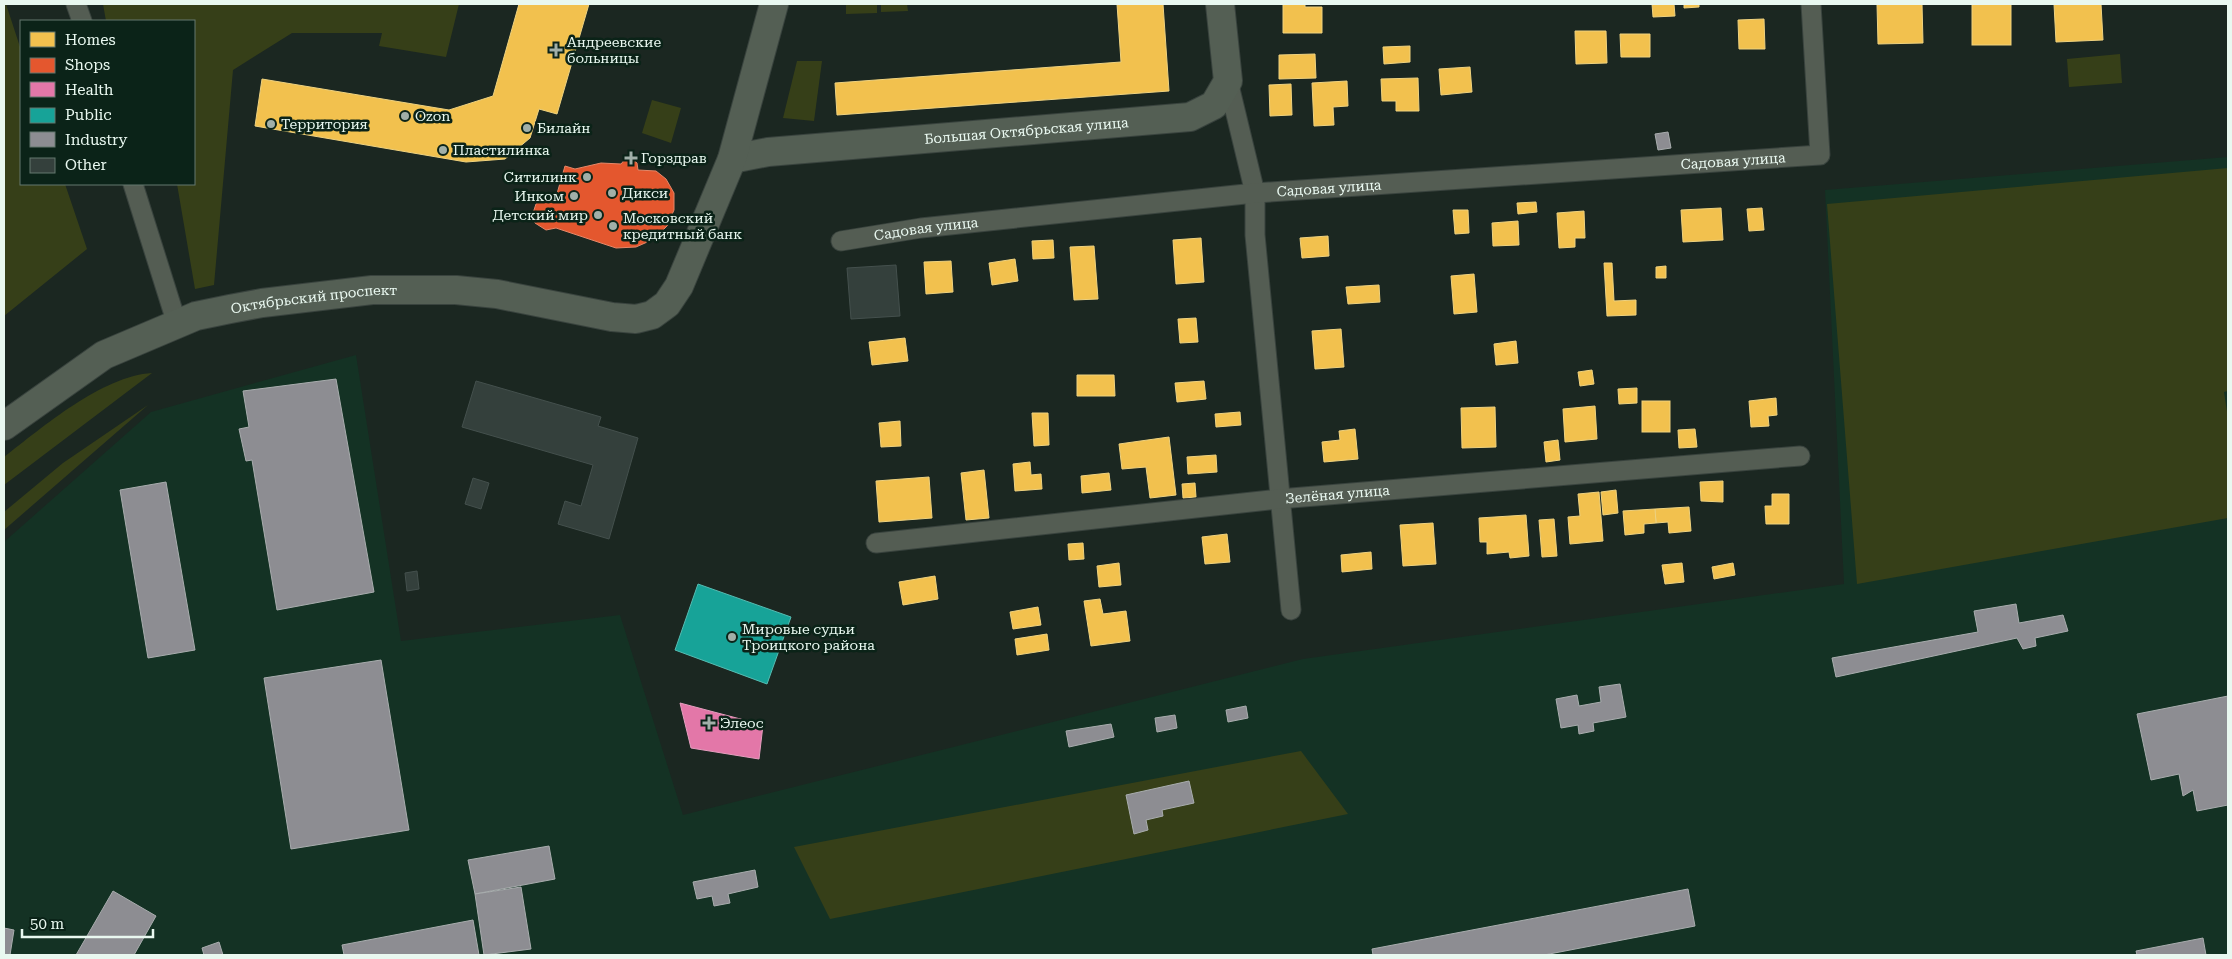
<svg xmlns="http://www.w3.org/2000/svg" width="2232" height="959" font-family="'Roboto Serif',serif">
<style>
.built{fill:#143224}
.green{fill:#363f18}
.homes{fill:#f2c14e;stroke:#efd27f}
.shops{fill:#e4572e;stroke:#e68768}
.health{fill:#e377a8;stroke:#e59ebe}
.public{fill:#17a398;stroke:#56bcb2}
.industry{fill:#8d8d92;stroke:#a9adae}
.building{fill:#34403c;stroke:#44504d}
.lines{fill:none;stroke-linecap:round;stroke-linejoin:round}
.street-casing{stroke:#39433e;stroke-width:21}
.secondary-casing{stroke:#39433e;stroke-width:30}
.street{stroke:#545d53;stroke-width:19}
.secondary{stroke:#545f54;stroke-width:28}
.poi-dot{fill:#a1afa8;stroke:#0b2318;stroke-width:2}
.labels{text-anchor:middle;stroke-width:5;stroke-linejoin:round;paint-order:stroke}
.poi-label{font-size:14px;fill:#e9f8f0;stroke:#0b2318;text-anchor:start}
.street-label{font-size:14px;fill:#e9f8f0;stroke:#0b2318}
</style>
<rect width="100%" height="100%" fill="#1b2721"/>
<polygon class="built" points="2228,157 2228,955 4,955 4,542 151,412 356,355 401,641 620,615 683,815 1303,659 1844,584 1825,190"/>
<g class="green">
<polygon points="4,4 6,4 21,50 21,184 65,184 87,249 4,316"/>
<polygon points="103,4 459,4 446,57 379,46 382,33 292,33 233,70 214,285 195,289 177,184 194,184 194,21 106,21"/>
<polygon points="846,4 877,4 877,13 846,14"/>
<polygon points="881,4 907,4 908,11 881,12"/>
<polygon points="2120,54 2122,83 2069,87 2067,59"/>
<polygon points="797,61 822,61 814,121 783,118"/>
<polygon points="652,100 681,108 671,143 642,133"/>
<polygon points="2228,168 2228,391 2224,392 2228,418 2228,518 1857,584 1827,204"/>
<path d="M152,373l-148,112v-28c39,-30 98,-81 148,-84z"/>
<polygon points="148,405 4,530 4,512 63,463"/>
<polygon points="1301,751 1348,814 830,919 794,847"/>
</g>
<g class="homes">
<polygon points="519,4 589,4 557,114 539,109 530,138 505,159 466,162 255,126 262,79 449,110 493,96"/>
<polygon points="1117,4 1163,4 1169,91 837,115 835,83 1121,62"/>
<polygon points="1283,4 1305,4 1305,7 1322,7 1322,33 1283,33"/>
<polygon points="1652,4 1674,4 1675,16 1653,17"/>
<polygon points="1684,4 1699,4 1699,7 1684,8"/>
<polygon points="1877,4 1922,4 1923,43 1878,44"/>
<rect x="1972" y="4" width="39" height="41"/>
<polygon points="2054,4 2101,4 2103,40 2056,42"/>
<polygon points="1764,19 1765,49 1739,49 1738,20"/>
<polygon points="1575,31 1606,31 1607,63 1576,64"/>
<polygon points="1620,34 1650,34 1650,57 1621,57"/>
<polygon points="1410,46 1410,62 1384,64 1383,47"/>
<polygon points="1315,54 1316,78 1279,79 1279,55"/>
<polygon points="1470,67 1472,92 1441,95 1439,69"/>
<polygon points="1418,78 1419,111 1396,111 1396,101 1382,101 1381,79"/>
<polygon points="1347,81 1348,106 1333,107 1334,125 1314,126 1312,83"/>
<polygon points="1291,84 1292,115 1270,116 1269,85"/>
<polygon points="1536,202 1537,212 1518,214 1517,203"/>
<polygon points="1721,208 1723,240 1683,242 1681,210"/>
<polygon points="1762,208 1764,230 1749,231 1747,209"/>
<polygon points="1453,210 1468,210 1469,233 1455,234"/>
<polygon points="1584,211 1585,238 1575,238 1575,247 1559,248 1557,213"/>
<polygon points="1518,221 1519,245 1493,246 1492,223"/>
<polygon points="1328,236 1329,256 1302,258 1300,238"/>
<polygon points="1201,238 1204,282 1176,284 1173,240"/>
<polygon points="1053,240 1054,258 1033,259 1032,241"/>
<polygon points="1094,246 1098,299 1074,300 1070,247"/>
<polygon points="1015,259 1018,281 992,285 989,263"/>
<polygon points="951,261 953,292 926,294 924,262"/>
<polygon points="1604,263 1612,263 1614,301 1636,300 1636,315 1607,316"/>
<polygon points="1666,266 1666,278 1656,278 1656,267"/>
<polygon points="1474,274 1477,312 1454,314 1451,276"/>
<polygon points="1379,285 1380,302 1348,304 1346,287"/>
<polygon points="1196,318 1198,342 1180,343 1178,319"/>
<polygon points="1341,329 1344,367 1315,369 1312,331"/>
<polygon points="905,338 908,361 872,365 869,342"/>
<polygon points="1516,341 1518,363 1496,365 1494,344"/>
<polygon points="1592,370 1594,384 1580,386 1578,372"/>
<polygon points="1077,375 1114,375 1115,396 1077,396"/>
<polygon points="1204,381 1206,399 1177,402 1175,383"/>
<polygon points="1637,388 1637,403 1619,404 1618,389"/>
<polygon points="1776,398 1777,415 1768,416 1769,426 1751,427 1749,401"/>
<rect x="1642" y="401" width="28" height="31"/>
<polygon points="1595,406 1597,439 1565,442 1563,409"/>
<polygon points="1495,407 1496,447 1462,448 1461,408"/>
<polygon points="1240,412 1241,425 1216,427 1215,414"/>
<polygon points="1032,413 1048,413 1049,445 1034,446"/>
<polygon points="900,421 901,446 881,447 879,423"/>
<polygon points="1355,429 1358,459 1324,462 1322,442 1340,440 1339,431"/>
<polygon points="1695,429 1697,447 1679,448 1678,430"/>
<polygon points="1169,437 1176,495 1150,498 1146,467 1122,469 1119,444"/>
<polygon points="1558,440 1560,460 1546,462 1544,442"/>
<polygon points="1216,455 1217,472 1188,474 1187,457"/>
<polygon points="1030,462 1031,475 1041,474 1042,489 1015,491 1013,464"/>
<polygon points="984,470 989,518 966,520 961,473"/>
<polygon points="1109,473 1111,490 1082,493 1081,476"/>
<polygon points="929,477 932,518 879,522 876,481"/>
<polygon points="1723,481 1723,502 1701,501 1700,482"/>
<polygon points="1195,483 1196,497 1183,498 1182,484"/>
<polygon points="1616,490 1618,513 1603,515 1601,492"/>
<polygon points="1599,492 1603,541 1570,544 1568,517 1580,516 1578,494"/>
<polygon points="1772,494 1789,494 1789,524 1766,524 1765,506 1772,506"/>
<polygon points="1689,507 1691,531 1669,533 1668,522 1656,523 1655,509"/>
<polygon points="1655,509 1656,523 1644,524 1644,533 1625,535 1623,511"/>
<polygon points="1526,515 1529,556 1510,558 1509,552 1487,554 1487,542 1480,542 1479,518"/>
<polygon points="1554,519 1557,556 1542,557 1539,520"/>
<polygon points="1433,523 1436,564 1403,566 1400,525"/>
<polygon points="1227,534 1230,562 1205,564 1202,537"/>
<polygon points="1083,543 1084,559 1069,560 1068,544"/>
<polygon points="1371,552 1372,569 1342,572 1341,555"/>
<polygon points="1119,563 1121,585 1099,587 1097,566"/>
<polygon points="1682,563 1684,582 1665,584 1662,565"/>
<polygon points="1733,563 1735,575 1714,579 1712,567"/>
<polygon points="935,576 938,599 903,605 899,582"/>
<polygon points="1100,599 1103,614 1126,611 1130,641 1091,646 1084,601"/>
<polygon points="1038,607 1041,625 1013,629 1010,612"/>
<polygon points="1047,634 1049,650 1017,655 1015,639"/>
</g>
<polygon class="shops" points="626,158 631,158 637,163 638,170 656,171 666,179 674,193 674,210 667,226 654,239 636,247 616,248 556,228 546,230 535,223 533,213 536,204 545,196 556,197 565,166 575,169 601,163 621,164"/>
<polygon class="health" points="680,703 763,725 759,759 691,748"/>
<polygon class="public" points="698,584 791,617 767,684 675,650"/>
<g class="industry">
<polygon points="1668,132 1671,148 1658,150 1655,134"/>
<polygon points="336,379 374,592 277,610 252,460 246,461 239,429 249,427 243,391"/>
<polygon points="166,482 195,650 148,658 120,490"/>
<polygon points="2016,604 2019,623 2063,615 2068,631 2035,638 2036,646 2023,649 2017,638 1836,677 1832,658 1978,632 1974,611"/>
<polygon points="381,660 409,830 291,849 264,678"/>
<polygon points="1620,684 1626,717 1593,723 1594,731 1579,734 1578,725 1561,728 1556,699 1577,695 1579,706 1601,702 1599,687"/>
<polygon points="2228,696 2228,805 2197,811 2193,790 2183,796 2179,774 2151,780 2137,714"/>
<polygon points="1246,706 1248,718 1228,722 1226,710"/>
<polygon points="1175,715 1177,728 1157,732 1155,718"/>
<polygon points="1111,724 1114,737 1069,747 1066,731"/>
<polygon points="1189,781 1194,803 1162,810 1163,816 1146,820 1148,830 1134,834 1126,795"/>
<polygon points="549,846 555,879 475,894 468,860"/>
<polygon points="755,870 758,887 728,894 730,903 714,906 712,896 697,899 693,882"/>
<polygon points="521,887 531,949 484,955 475,894"/>
<polygon points="1688,889 1695,926 1544,955 1373,955 1372,949"/>
<polygon points="113,891 156,916 134,955 76,955"/>
<polygon points="473,920 479,955 344,955 342,945"/>
<polygon points="4,928 14,930 10,955 4,955"/>
<polygon points="2203,938 2206,955 2137,955 2136,951"/>
<polygon points="219,942 223,955 204,955 202,948"/>
</g>
<g class="building">
<polygon points="896,265 900,316 851,319 847,268"/>
<polygon points="476,381 601,417 598,426 638,438 609,539 558,524 565,501 581,506 593,465 462,427"/>
<polygon points="473,478 489,483 481,509 465,504"/>
<polygon points="417,571 419,589 407,591 405,573"/>
</g>
<g class="lines">
<defs>
<g id="street">
<polyline points="76,4 82,21"/>
<polyline points="1228,81 1255,193 1255,235 1291,610"/>
<polyline points="133,184 177,324"/>
<path id="s1" d="M841,241l80,-13 334,-35 565,-38 -9,-151"/>
<path id="s2" d="M876,543l403,-44 521,-43"/>
</g>
<g id="secondary">
<path id="s3" d="M732,159l36,-7 422,-35 24,-12 14,-24 -8,-77"/>
<path id="s4" d="M4,426l100,-71 92,-39 34,-7 32,-6 110,-13h84l41,4 115,23 24,2 16,-4 15,-11 12,-18 53,-127 42,-155"/>
</g>
</defs>
<use href="#street" class="street-casing"/>
<use href="#secondary" class="secondary-casing"/>
<use href="#street" class="street"/>
<use href="#secondary" class="secondary"/>
</g>
<g class="poi-dot">
<path d="M553.5 42.5h5v5h5v5h-5v5h-5v-5h-5v-5h5z"/>
<circle cx="405" cy="116" r="5"/>
<circle cx="271" cy="124" r="5"/>
<circle cx="527" cy="128" r="5"/>
<circle cx="443" cy="150" r="5"/>
<path d="M628.5 150.5h5v5h5v5h-5v5h-5v-5h-5v-5h5z"/>
<circle cx="587" cy="177" r="5"/>
<circle cx="612" cy="193" r="5"/>
<circle cx="574" cy="196" r="5"/>
<circle cx="598" cy="215" r="5"/>
<circle cx="613" cy="226" r="5"/>
<circle cx="732" cy="637" r="5"/>
<path d="M706.5 715.5h5v5h5v5h-5v5h-5v-5h-5v-5h5z"/>
</g>
<g class="labels">
<g class="poi-label">
<text x="567" y="47">Андреевские<tspan x="567" dy="16">больницы</tspan></text>
<text x="415" y="121">Ozon</text>
<text x="281" y="129">Территория</text>
<text x="537" y="133">Билайн</text>
<text x="453" y="155">Пластилинка</text>
<text x="641" y="163">Горздрав</text>
<text x="577" y="182" text-anchor="end">Ситилинк</text>
<text x="622" y="198">Дикси</text>
<text x="564" y="201" text-anchor="end">Инком</text>
<text x="588" y="220" text-anchor="end">Детский мир</text>
<text x="623" y="223">Московский<tspan x="623" dy="16">кредитный банк</tspan></text>
<text x="742" y="634">Мировые судьи<tspan x="742" dy="16">Троицкого района</tspan></text>
<text x="720" y="728">Элеос</text>
</g>
<g class="street-label">
<text dy="5" stroke="none"><textPath href="#s3" startOffset="296">Большая Октябрьская улица</textPath></text>
<text dy="5" stroke="none"><textPath href="#s1" startOffset="896">Садовая улица</textPath></text>
<text dy="5" stroke="none"><textPath href="#s1" startOffset="491">Садовая улица</textPath></text>
<text dy="5" stroke="none"><textPath href="#s1" startOffset="86">Садовая улица</textPath></text>
<text dy="5" stroke="none"><textPath href="#s4" startOffset="342">Октябрьский проспект</textPath></text>
<text dy="5" stroke="none"><textPath href="#s2" startOffset="464">Зелёная улица</textPath></text>
</g>
</g>
<rect width="2232" height="959" fill="none" stroke="#e9f8f0" stroke-width="10"/>
<rect x="20" y="20" width="175" height="165" fill="#0b2318" stroke="#64786e"/>
<rect x="30" y="32" width="25" height="15" fill="#f2c14e" stroke="#64786e"/>
<text x="65" y="45" font-size="15" fill="#e9f8f0">Homes</text>
<rect x="30" y="58" width="25" height="15" fill="#e4572e" stroke="#64786e"/>
<text x="65" y="70" font-size="15" fill="#e9f8f0">Shops</text>
<rect x="30" y="82" width="25" height="15" fill="#e377a8" stroke="#64786e"/>
<text x="65" y="95" font-size="15" fill="#e9f8f0">Health</text>
<rect x="30" y="108" width="25" height="15" fill="#17a398" stroke="#64786e"/>
<text x="65" y="120" font-size="15" fill="#e9f8f0">Public</text>
<rect x="30" y="132" width="25" height="15" fill="#8d8d92" stroke="#64786e"/>
<text x="65" y="145" font-size="15" fill="#e9f8f0">Industry</text>
<rect x="30" y="158" width="25" height="15" fill="#34403c" stroke="#64786e"/>
<text x="65" y="170" font-size="15" fill="#e9f8f0">Other</text>
<path d="M22 929v8h131v-8" fill="none" stroke="#e9f8f0" stroke-width="2.5"/>
<text x="30" y="929" font-size="15" fill="#e9f8f0" stroke="#0b2318" stroke-width="4" paint-order="stroke">50 m</text>
</svg>
